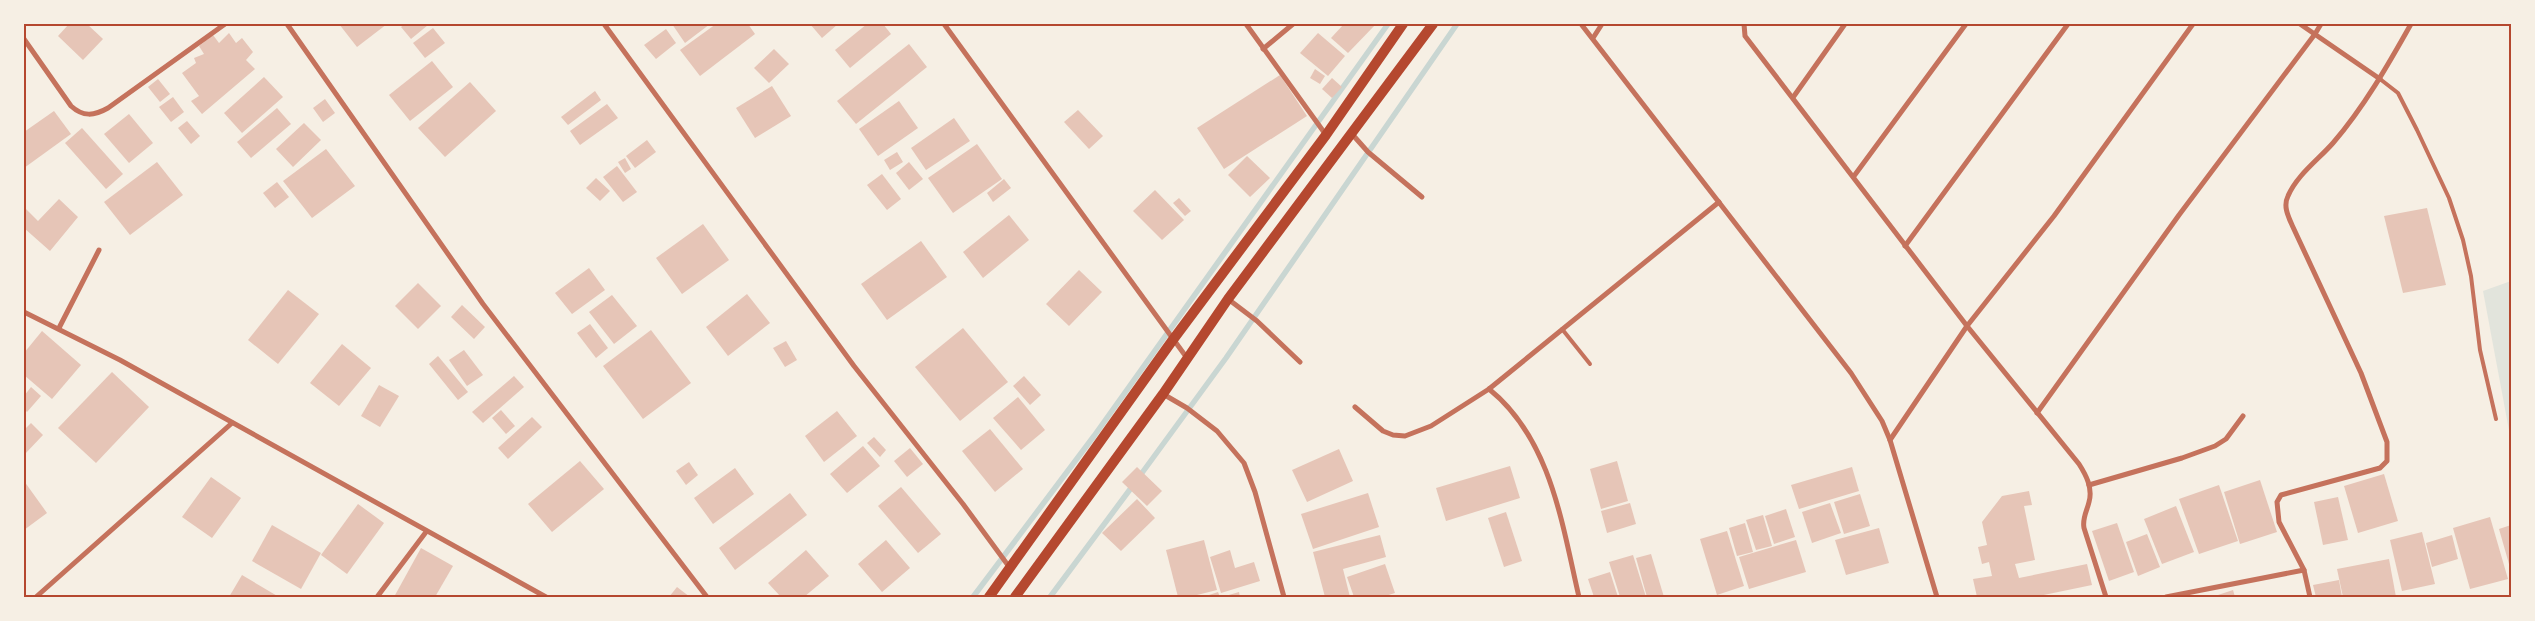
<svg xmlns="http://www.w3.org/2000/svg" width="2535" height="621" font-family="'Varela Round',sans-serif">
<style>
.green{fill:#e2e4dc}
.lines{fill:none;stroke-linecap:round;stroke-linejoin:round}
.stream{stroke:#c9d6d2;stroke-width:5.5}
.building{fill:#e6c5b7}
.service{stroke:#c5725c;stroke-width:4}
.minor{stroke:#c5725c;stroke-width:5}
.secondary{stroke:#b5482f;stroke-width:10}
.neatline{fill:none;stroke:#b5482f;stroke-width:2}
</style>
<rect width="100%" height="100%" fill="#f6efe4"/>
<polygon class="green" points="2511,281 2511,441 2483,291"/>
<g class="lines">
<g class="stream">
<polyline points="1139,477 1226,358 1457,24"/>
<polyline points="973,597 1094,436 1388,24"/>
<polyline points="1050,597 1134,484"/>
</g>
</g>
<g class="building">
<polygon points="69,24 87,24 103,39 83,60 58,36"/>
<polygon points="339,24 387,24 357,47"/>
<polygon points="405,24 427,24 428,25 411,39 401,27"/>
<polygon points="672,24 710,24 685,43"/>
<polygon points="716,24 748,24 755,34 700,76 680,50"/>
<polygon points="810,24 838,24 822,38"/>
<polygon points="867,24 883,24 891,34 850,68 835,50"/>
<polygon points="1344,24 1376,24 1348,53 1331,38"/>
<polygon points="433,28 445,43 425,58 413,43"/>
<polygon points="666,29 676,43 656,59 644,45"/>
<polygon points="229,33 236,43 242,38 253,52 246,60 255,69 202,114 191,101 199,96 182,73 196,63 194,58 204,54 199,46 213,35 219,43"/>
<polygon points="1318,33 1345,56 1328,76 1300,53"/>
<polygon points="909,44 927,67 856,124 837,101"/>
<polygon points="774,49 789,64 769,83 754,68"/>
<polygon points="432,61 453,87 410,121 389,95"/>
<polygon points="1315,69 1325,76 1320,84 1310,78"/>
<polygon points="1280,75 1307,116 1224,169 1197,128"/>
<polygon points="264,77 283,97 242,133 224,113"/>
<polygon points="1332,78 1342,87 1332,98 1322,89"/>
<polygon points="158,79 170,94 160,102 148,87"/>
<polygon points="470,82 496,111 445,157 418,128"/>
<polygon points="772,86 791,116 755,138 736,108"/>
<polygon points="595,91 601,100 568,125 561,117"/>
<polygon points="173,97 184,112 171,122 159,107"/>
<polygon points="325,99 335,113 323,122 313,108"/>
<polygon points="899,101 918,128 878,156 859,129"/>
<polygon points="607,104 618,118 580,145 570,131"/>
<polygon points="277,108 291,124 251,158 237,142"/>
<polygon points="1078,110 1103,136 1089,149 1064,122"/>
<polygon points="54,111 71,134 24,168 24,132"/>
<polygon points="129,114 153,143 129,163 104,134"/>
<polygon points="954,118 970,141 926,170 911,148"/>
<polygon points="187,121 200,136 191,144 178,128"/>
<polygon points="304,123 321,140 293,167 276,149"/>
<polygon points="82,128 123,174 106,189 65,143"/>
<polygon points="647,140 656,152 635,168 626,156"/>
<polygon points="977,144 1002,179 953,213 928,178"/>
<polygon points="326,149 355,186 312,218 283,181"/>
<polygon points="897,152 903,162 890,170 884,160"/>
<polygon points="1247,156 1270,178 1250,197 1228,175"/>
<polygon points="625,158 631,169 625,173 618,162"/>
<polygon points="157,162 183,195 130,235 104,202"/>
<polygon points="909,162 923,179 909,190 896,173"/>
<polygon points="617,166 637,192 623,202 603,177"/>
<polygon points="882,174 901,199 887,210 867,185"/>
<polygon points="596,178 610,191 600,201 586,188"/>
<polygon points="1004,179 1011,188 993,202 987,193"/>
<polygon points="277,182 289,197 275,208 263,193"/>
<polygon points="1155,190 1184,220 1162,240 1133,211"/>
<polygon points="1179,198 1191,211 1185,216 1173,203"/>
<polygon points="59,199 78,217 50,251 24,228 24,207 38,221"/>
<polygon points="2427,208 2446,285 2403,293 2384,216"/>
<polygon points="1009,215 1029,240 983,278 963,252"/>
<polygon points="703,224 729,260 682,294 656,258"/>
<polygon points="921,241 947,277 887,320 861,284"/>
<polygon points="589,268 605,290 572,314 555,293"/>
<polygon points="1079,270 1102,292 1069,326 1046,304"/>
<polygon points="418,283 441,306 418,329 395,306"/>
<polygon points="288,290 319,314 278,364 248,340"/>
<polygon points="747,294 770,323 728,356 706,327"/>
<polygon points="612,295 637,326 614,344 589,312"/>
<polygon points="462,305 485,327 474,339 451,317"/>
<polygon points="590,324 608,348 596,358 577,333"/>
<polygon points="963,328 1008,382 960,421 915,367"/>
<polygon points="651,330 691,383 643,419 603,366"/>
<polygon points="42,331 81,365 52,399 24,375 24,353"/>
<polygon points="786,341 797,360 785,367 773,348"/>
<polygon points="342,344 371,368 339,406 310,383"/>
<polygon points="464,350 483,375 467,386 449,360"/>
<polygon points="438,356 468,392 458,400 429,364"/>
<polygon points="112,372 149,407 96,463 58,428"/>
<polygon points="514,376 524,387 483,423 472,412"/>
<polygon points="1024,376 1041,395 1030,405 1013,386"/>
<polygon points="379,385 399,396 380,427 361,416"/>
<polygon points="31,387 41,396 27,412 24,409 24,396"/>
<polygon points="1018,397 1045,430 1021,450 993,418"/>
<polygon points="501,410 515,426 506,434 492,418"/>
<polygon points="837,411 857,436 824,462 805,436"/>
<polygon points="532,417 542,427 508,459 498,448"/>
<polygon points="31,423 43,435 24,455 24,430"/>
<polygon points="990,429 1023,469 995,492 962,451"/>
<polygon points="874,437 886,450 880,457 867,443"/>
<polygon points="863,446 880,466 847,493 830,474"/>
<polygon points="910,448 923,464 907,477 894,461"/>
<polygon points="1339,449 1353,481 1307,502 1292,470"/>
<polygon points="580,461 604,489 552,532 528,504"/>
<polygon points="1617,461 1628,501 1601,509 1590,469"/>
<polygon points="689,462 698,475 686,485 676,471"/>
<polygon points="1510,466 1520,498 1446,521 1436,488"/>
<polygon points="1137,467 1162,491 1147,506 1122,482"/>
<polygon points="1852,467 1859,491 1799,509 1791,485"/>
<polygon points="735,468 754,494 713,524 694,498"/>
<polygon points="2384,474 2398,521 2358,533 2344,486"/>
<polygon points="211,477 241,498 212,538 182,517"/>
<polygon points="2260,480 2277,532 2240,544 2224,492"/>
<polygon points="24,481 47,513 24,530"/>
<polygon points="2219,485 2238,541 2199,554 2179,499"/>
<polygon points="901,487 941,534 918,553 878,506"/>
<polygon points="2029,491 2032,505 2024,506 2035,560 2015,564 2019,578 2087,564 2092,585 2034,597 1977,597 1973,579 1992,576 1989,562 1982,564 1978,547 1987,545 1982,522 2002,496"/>
<polygon points="790,493 807,515 735,570 719,548"/>
<polygon points="1368,493 1379,527 1313,549 1301,514"/>
<polygon points="1860,494 1870,526 1844,534 1834,502"/>
<polygon points="2338,497 2348,540 2323,545 2314,502"/>
<polygon points="1137,499 1155,518 1121,551 1102,533"/>
<polygon points="1630,503 1636,524 1607,533 1601,511"/>
<polygon points="1830,503 1841,533 1812,543 1802,512"/>
<polygon points="358,504 384,523 347,574 321,555"/>
<polygon points="2176,506 2194,552 2162,564 2144,519"/>
<polygon points="1786,509 1795,537 1774,544 1765,516"/>
<polygon points="1506,512 1522,561 1504,567 1488,518"/>
<polygon points="1763,515 1772,546 1756,550 1746,520"/>
<polygon points="2490,517 2508,579 2470,589 2453,528"/>
<polygon points="1745,523 1753,552 1737,556 1729,528"/>
<polygon points="2117,523 2134,572 2109,581 2092,531"/>
<polygon points="272,525 321,553 301,589 252,561"/>
<polygon points="2511,525 2511,571 2499,529"/>
<polygon points="1879,528 1889,563 1846,575 1835,540"/>
<polygon points="1727,531 1744,586 1717,595 1700,539"/>
<polygon points="2422,532 2435,584 2402,591 2390,540"/>
<polygon points="2147,534 2160,567 2138,576 2126,542"/>
<polygon points="1380,535 1386,557 1343,569 1350,597 1325,597 1313,552"/>
<polygon points="2452,535 2458,559 2432,567 2426,543"/>
<polygon points="886,540 910,568 882,592 858,564"/>
<polygon points="1204,540 1217,590 1189,597 1178,597 1166,550"/>
<polygon points="1796,540 1806,572 1749,589 1739,557"/>
<polygon points="421,548 453,566 435,597 394,597"/>
<polygon points="806,550 829,576 804,597 781,597 768,583"/>
<polygon points="1230,550 1235,568 1254,562 1260,581 1221,593 1210,557"/>
<polygon points="1651,554 1664,597 1647,597 1636,558"/>
<polygon points="1633,555 1646,597 1620,597 1609,562"/>
<polygon points="2389,559 2396,597 2343,597 2337,569"/>
<polygon points="1385,564 1395,593 1382,597 1354,597 1347,577"/>
<polygon points="1610,572 1618,597 1594,597 1588,579"/>
<polygon points="242,575 279,597 229,597"/>
<polygon points="2339,580 2342,597 2316,597 2313,585"/>
<polygon points="677,587 690,597 669,597"/>
<polygon points="2233,590 2235,597 2212,597"/>
<polygon points="1218,592 1220,597 1203,597"/>
<polygon points="1239,592 1240,597 1222,597"/>
</g>
<g class="lines">
<g class="service">
<polyline points="2380,79 2398,93 2417,130 2449,198 2463,240 2471,276 2480,350 2496,419"/>
<polyline points="1562,329 1590,364"/>
</g>
<g class="minor">
<polyline points="287,24 483,304 707,597"/>
<polyline points="604,24 854,366 963,504 1010,568"/>
<polyline points="944,24 1187,358"/>
<polyline points="1246,24 1326,135"/>
<polyline points="1581,24 1851,373 1882,421 1890,440 1937,597"/>
<path d="M1744,24l1,12 222,290 112,138c7,11 14,24 10,38 -2,9 -7,16 -5,26l22,69"/>
<polyline points="2300,24 2380,79"/>
<polyline points="1593,38 1602,24"/>
<path d="M24,39l47,67c12,11 23,10 37,2l117,-84"/>
<polyline points="1263,49 1293,24"/>
<polyline points="1794,96 1845,24"/>
<polyline points="1352,134 1368,152 1422,197"/>
<polyline points="1854,176 1966,24"/>
<polyline points="1905,246 2068,24"/>
<polyline points="1228,299 1257,321 1300,362"/>
<polyline points="24,312 120,360 546,597"/>
<polyline points="59,328 99,250"/>
<path d="M1489,389c62,50 73,135 90,208"/>
<polyline points="1163,394 1187,408 1217,431 1244,463 1255,492 1284,597"/>
<polyline points="1355,407 1383,431 1393,435 1405,436 1431,426 1489,389 1719,202"/>
<polyline points="2037,413 2179,215 2315,34 2321,24"/>
<polyline points="1890,440 1967,326 2054,216 2193,24"/>
<polyline points="2089,485 2182,458 2215,446 2226,439 2243,416"/>
<polyline points="2304,570 2310,597"/>
<polyline points="36,597 232,423"/>
<polyline points="377,597 426,532"/>
<path d="M2166,597l138,-27 -25,-48 -2,-20 4,-7 99,-27 7,-7v-19l-26,-69 -69,-148c-4,-9 -9,-19 -4,-29 9,-21 30,-36 45,-53 31,-36 55,-78 78,-119"/>
</g>
<g class="secondary">
<polyline points="989,597 1172,341 1326,135 1403,24"/>
<polyline points="1015,597 1163,394 1228,299 1433,24"/>
</g>
</g>
<rect width="2535" height="621" fill="none" stroke="#f6efe4" stroke-width="50"/>
<rect x="25" y="25" width="2485" height="571" class="neatline"/>
</svg>
